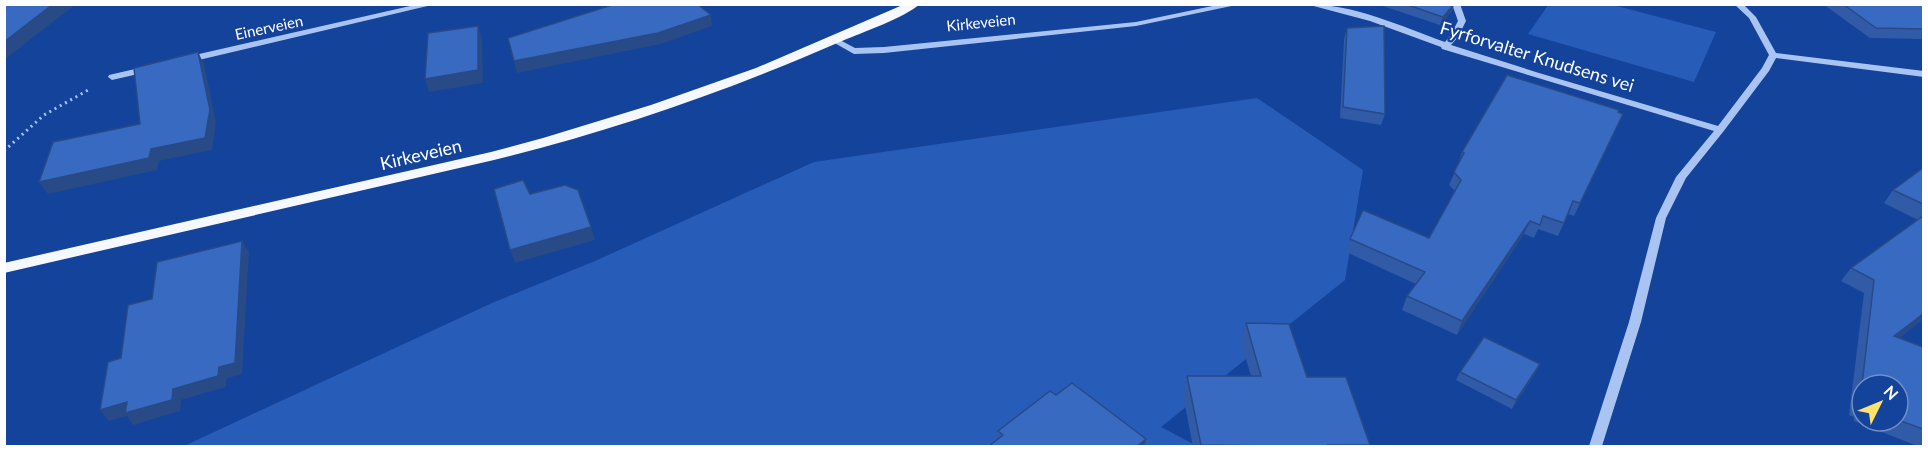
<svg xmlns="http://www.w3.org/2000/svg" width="1928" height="451" font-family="Lato,sans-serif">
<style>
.green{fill:#275cb9}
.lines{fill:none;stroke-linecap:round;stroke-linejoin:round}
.path{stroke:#a9c4f3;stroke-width:3;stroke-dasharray:2 4;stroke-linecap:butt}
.minor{fill:#a9c4f3;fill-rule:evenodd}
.major{fill:#f5f8ff;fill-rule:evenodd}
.wall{fill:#315ba6;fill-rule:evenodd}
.shaded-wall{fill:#284a87}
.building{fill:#396ac1;stroke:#284a87;stroke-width:1.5}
.labels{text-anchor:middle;stroke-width:4.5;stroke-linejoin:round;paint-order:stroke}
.far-street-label{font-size:15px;fill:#fff;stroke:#14439b}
.street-label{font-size:18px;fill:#fff;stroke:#14439b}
</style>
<rect width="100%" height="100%" fill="#14439b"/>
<g class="green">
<polygon points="1549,4 1613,5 1716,32 1694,82 1528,34"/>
<polygon points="1257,98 1363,170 1345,280 1161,427 1197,446 184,446 492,303 595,261 814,162"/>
</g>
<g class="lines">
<polyline class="path" points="4,151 44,115 90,89"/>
<g class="minor">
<polygon points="419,4 436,4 186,63 182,60 186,57"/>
<polygon points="1222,4 1241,4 1136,26 884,53 854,54 831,41 832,39 838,39 855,48 884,47 1136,22"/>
<path d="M1306,4c48,0 94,22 139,38l5,-6 8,-15 -6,-17h8l6,17 -8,16 -7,8 88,28 179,53 44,-58 7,-13 -20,-37 -15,-14h9l13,13 20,36 148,18v6l-148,-19 -7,13 -46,61 -37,46 -20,40 -25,104 -39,124h-13l40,-124 27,-104 20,-41 38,-46 -272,-82 -1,-2 -71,-26z"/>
<polygon points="148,66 151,67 151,71 112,80 108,77 109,75"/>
</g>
<path class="major" d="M905,4h15c-16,14 -57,28 -78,37 -112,49 -229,90 -348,119l-490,113v-10l487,-111 52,-14 108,-33 105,-37z"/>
</g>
<g class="wall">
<polygon points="1377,4 1454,4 1452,11 1440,25"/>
<polygon points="1823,4 1923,4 1923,39 1870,38"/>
<polygon points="1347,28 1385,114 1381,125 1340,118 1344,39"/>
<polygon points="1618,112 1623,114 1574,216 1568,214 1558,236 1538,229 1534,238 1524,234 1457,335 1402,310 1407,296 1416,284 1346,252 1350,239 1429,238 1455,191 1449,185 1458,165 1462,152"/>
<path d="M1923,168v151l-24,19 24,9v100h-3l-66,-26v-4l-5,-2 15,-122 -23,-12 10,-13 67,-48 -34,-17 9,-13zM1862,385h36v36h-36z"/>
<polygon points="1246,323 1307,377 1370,445 1370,447 1193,447 1183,395 1187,376 1251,376 1241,342"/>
<polygon points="1460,372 1536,372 1512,409 1456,380"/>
<polygon points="1056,395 1146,439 1144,447 988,447 997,440 998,431"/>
</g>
<g class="shaded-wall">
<polygon points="53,4 76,4 4,60 4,42"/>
<polygon points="1454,4 1452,11 1440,25 1443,17"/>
<polygon points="711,15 712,26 661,44 517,73 514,61"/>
<polygon points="478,26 482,38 483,83 429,92 425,79"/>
<polygon points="198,52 204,64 216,122 212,150 159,161 157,170 48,194 39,182 151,149"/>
<polygon points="1530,221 1524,234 1457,335 1462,321"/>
<polygon points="591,227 595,240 515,263 510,250"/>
<polygon points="242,241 249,252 242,374 226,379 226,387 181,400 180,411 133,425 127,416 109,421 100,410 173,389 219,367"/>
<polygon points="1923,314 1923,319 1883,350 1894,336"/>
<polygon points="1540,364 1536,372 1512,409 1516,400"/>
<polygon points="1146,439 1144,447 1136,447"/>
</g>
<g class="building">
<polygon points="4,4 53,4 4,42"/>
<polygon points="615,4 697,4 711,15 658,33 514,61 508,38"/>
<polygon points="1405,4 1454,4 1443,17"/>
<polygon points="1843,4 1923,4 1923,29 1876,28"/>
<polygon points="478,26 478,70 425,79 428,33"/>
<polygon points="1384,26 1385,114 1343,107 1347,28"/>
<polygon points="198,52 210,110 205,138 151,149 149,158 39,182 53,142 140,124 134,68"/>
<polygon points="1507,75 1619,110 1618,112 1623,114 1580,203 1573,201 1564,223 1543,216 1540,225 1530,221 1462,321 1407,296 1425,272 1350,239 1363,210 1429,238 1461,180 1454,172 1464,153 1462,152"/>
<polygon points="1923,168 1923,204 1893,190"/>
<polygon points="523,180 530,194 565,185 578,190 591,227 510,250 494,189"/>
<polygon points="1923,216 1923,314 1894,336 1923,347 1923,429 1898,420 1898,385 1862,385 1874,280 1851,268"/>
<polygon points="242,241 235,363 219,367 218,376 173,389 172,400 125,413 127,402 100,410 108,362 121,358 128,305 152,299 157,262"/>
<polygon points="1246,323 1289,324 1307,377 1346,377 1370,445 1328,445 1329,447 1201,445 1187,376 1261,376"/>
<polygon points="1484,337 1540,364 1516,400 1460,372"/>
<polygon points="1072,383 1146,439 1136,447 988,447 1003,435 998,431 1050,391 1056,395"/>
</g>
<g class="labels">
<g class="far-street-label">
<text transform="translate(981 23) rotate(-6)" y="5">Kirkeveien</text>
<text transform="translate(269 28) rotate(-12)" y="5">Einerveien</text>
</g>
<g class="street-label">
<text transform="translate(1537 57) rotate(17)" y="6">Fyrforvalter Knudsens vei</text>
<text transform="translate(421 155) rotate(-13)" y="6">Kirkeveien</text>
</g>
</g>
<rect width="1928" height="451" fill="none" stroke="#ffffff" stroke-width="12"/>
<g transform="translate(1880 403) rotate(47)"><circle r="28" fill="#14439b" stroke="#728ec3" stroke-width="1.5"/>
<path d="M0-4.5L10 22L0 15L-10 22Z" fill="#ffe16b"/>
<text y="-9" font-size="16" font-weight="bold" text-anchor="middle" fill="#ffffff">N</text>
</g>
</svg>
